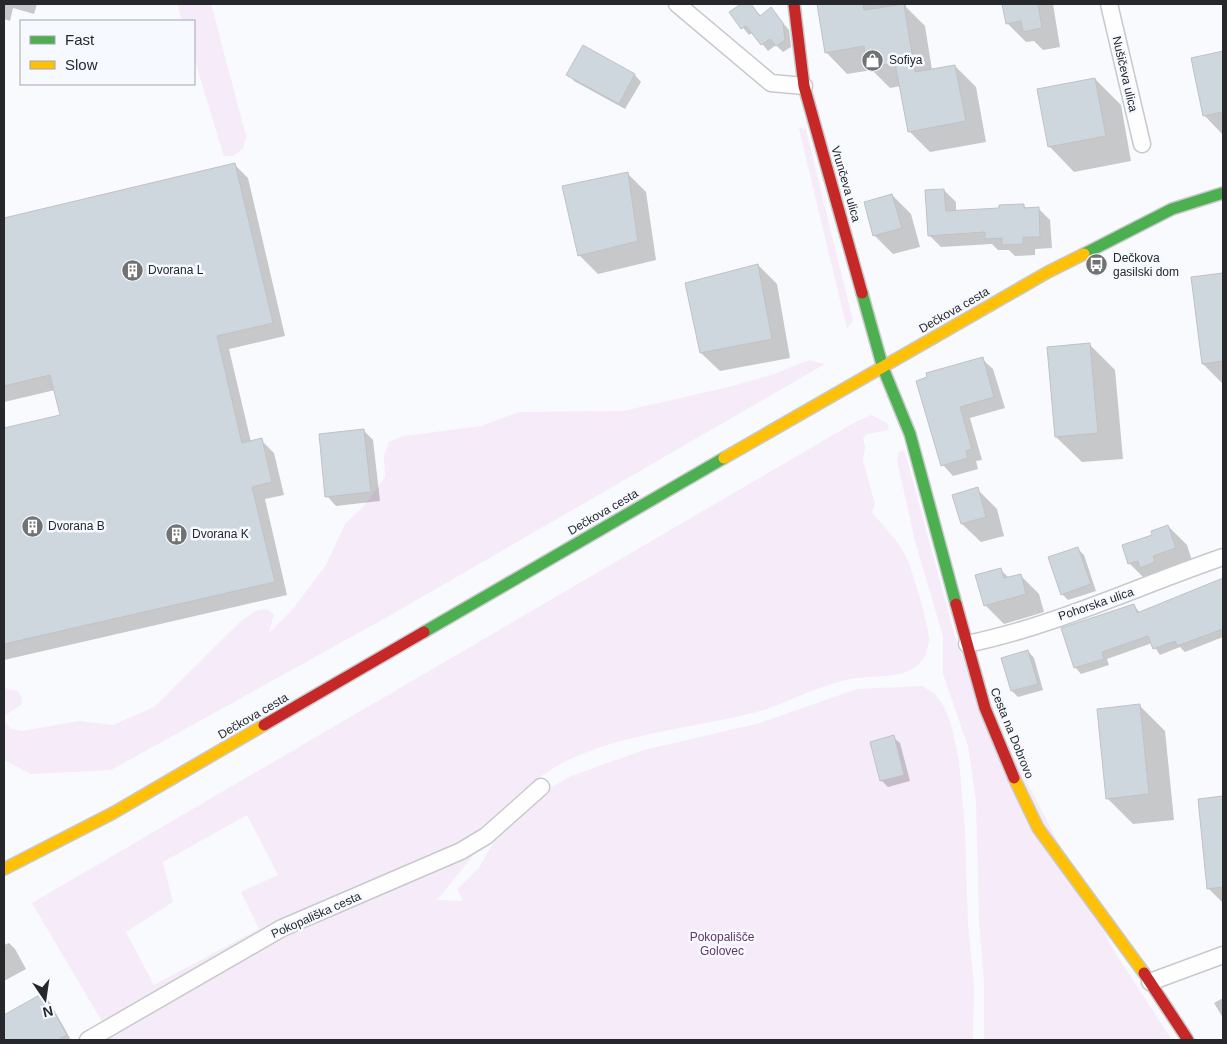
<svg xmlns="http://www.w3.org/2000/svg" width="1227" height="1044" font-family="Arial,sans-serif">
<style>
.green{fill:#f6ebf9;fill-rule:evenodd}
.shadow{fill:#0003}
.building{fill:#ced7de;stroke:#c0c2c5}
.lines{fill:none;stroke-linecap:round;stroke-linejoin:round}
.street-casing{stroke:#c8c9cc;stroke-width:19}
.fast-casing{stroke:#c8c9cc;stroke-width:14}
.slow-casing{stroke:#c8c9cc;stroke-width:14}
.jam-casing{stroke:#c8c9cc;stroke-width:14}
.street{stroke:#fefeff;stroke-width:16}
.fast{stroke:#4caf50;stroke-width:11}
.slow{stroke:#ffc107;stroke-width:11}
.jam{stroke:#c62828;stroke-width:11}
.labels{text-anchor:middle;stroke-width:5;stroke-linejoin:round;paint-order:stroke}
.poi-label{font-size:12px;fill:#26282b;stroke:#f6f9ff;text-anchor:start}
.street-label{font-size:12px;fill:#26282b;stroke:#f6f9ff}
.park-label{font-size:12px;fill:#633764;stroke:#f6f9ff}
</style>
<rect width="100%" height="100%" fill="#f8fafd"/>
<g class="green">
<polygon points="177,4 211,4 246,136 243,149 233,156 224,156 194,58 194,21 182,21"/>
<polygon points="802,128 806,130 853,321 847,328 848,333 799,129 796,129"/>
<polygon points="809,360 825,364 389,616 111,770 31,774 4,760 4,721 11,729 22,731 79,721 113,725 154,707 240,622 255,611 266,609 274,614 269,633 292,610 326,565 345,524 365,505 385,477 384,456 389,442 404,436 481,426 519,412 623,411 733,386 774,374"/>
<path d="M871,415l16,8 2,7 -22,4 -4,5 2,8 -2,14 12,43 -3,8c11,15 26,27 34,45 7,15 21,64 23,80 0,7 -2,16 -6,22 -15,21 -44,16 -67,19 -12,2 -25,6 -36,10 -21,7 -39,17 -60,23 -64,17 -133,21 -194,50 -42,21 -71,60 -110,85l-150,63 21,9 146,-65 -1,4 -35,43 26,1 -6,-12 22,-21 18,-32 50,-46 24,-14 73,-26 116,-27 97,-34 65,-3 13,8 8,11 8,19 8,37 6,69 3,94 6,61 -1,55h-867l14,-7 -6,-12 -10,4 -72,-122 818,-478zM247,815l31,60 -37,17 18,37 -105,56 -28,-53 47,-30 -10,-40z"/>
<polygon points="902,451 905,452 958,648 1114,951 1172,1040 984,1040 984,982 979,921 976,800 968,746 943,674 943,636 915,541 897,460 899,452"/>
<polygon points="4,688 18,691 22,698 21,705 4,716"/>
</g>
<g class="shadow">
<polygon points="4,4 37,4 34,14 13,8 10,21 4,19"/>
<polygon points="744,4 750,4 761,16 771,9 789,30 791,47 783,52 776,45 768,51 753,32 749,35 731,13"/>
<polygon points="818,4 906,4 906,7 925,26 932,70 955,66 976,87 986,142 930,152 909,131 901,86 890,88 872,70 847,74 826,52"/>
<polygon points="1004,4 1053,4 1060,47 1043,50 1034,41 1026,42 1007,23"/>
<polygon points="584,47 635,75 641,82 625,109 574,81 568,74"/>
<polygon points="1223,53 1223,135 1204,115 1193,59"/>
<polygon points="1095,79 1121,105 1131,161 1074,172 1049,146"/>
<polygon points="235,165 248,178 285,336 229,349 251,442 261,440 274,453 284,495 265,499 287,595 4,660 4,430 61,416 55,390 4,402 4,219"/>
<polygon points="627,173 646,192 656,260 598,274 579,255"/>
<polygon points="944,190 956,202 956,212 1000,210 1024,206 1027,209 1038,208 1050,220 1052,248 1035,249 1035,255 1015,256 1009,250 998,250 992,244 941,247 929,235"/>
<polygon points="892,195 911,214 920,247 893,254 874,235"/>
<polygon points="758,265 777,284 790,358 720,371 701,353"/>
<polygon points="1223,274 1223,384 1203,364 1192,278"/>
<polygon points="1090,345 1115,370 1123,459 1082,462 1056,437"/>
<polygon points="982,359 993,369 1005,408 970,418 982,460 976,461 978,469 953,476 943,465 918,382"/>
<polygon points="364,431 373,440 380,501 336,506 327,496"/>
<polygon points="978,490 997,509 1004,536 981,542 962,524"/>
<polygon points="1168,526 1187,545 1194,567 1148,582 1129,563 1154,535"/>
<polygon points="1077,548 1084,555 1096,591 1068,600 1062,594"/>
<polygon points="1000,569 1009,578 1020,575 1039,594 1044,612 1004,624 985,605"/>
<polygon points="1223,579 1223,637 1185,652 1180,647 1160,655 1152,643 1107,659 1109,665 1081,674 1075,667 1134,605 1140,613"/>
<polygon points="1028,651 1034,658 1043,690 1018,697 1012,691 1003,658"/>
<polygon points="1140,706 1165,731 1174,820 1133,824 1107,798"/>
<polygon points="893,737 900,743 910,781 888,787 881,780"/>
<polygon points="1223,797 1223,903 1208,888 1199,800"/>
<polygon points="9,943 15,949 26,969 4,981 4,945"/>
<polygon points="42,995 49,1001 71,1040 4,1040 4,1017"/>
<polygon points="1223,998 1223,1018 1214,1003"/>
</g>
<g class="building">
<polygon points="741,4 751,4 760,16 771,7 783,23 785,40 776,46 770,39 761,45 746,26 741,29 729,12"/>
<polygon points="817,4 863,4 864,10 904,4 915,72 955,65 966,121 908,132 895,63 867,67 864,46 825,53"/>
<polygon points="1002,4 1038,4 1042,28 1023,32 1021,21 1006,24"/>
<polygon points="583,45 635,74 619,104 566,75"/>
<polygon points="1223,51 1223,112 1203,116 1191,58"/>
<polygon points="1095,78 1106,136 1048,147 1037,89"/>
<polygon points="235,163 273,323 217,336 242,443 262,438 272,482 252,487 275,582 4,644 4,428 60,415 50,375 4,386 4,218"/>
<polygon points="628,172 638,241 578,256 562,186"/>
<polygon points="944,189 946,211 999,208 999,205 1024,204 1024,208 1039,207 1040,237 1023,237 1023,244 1002,245 1002,238 985,239 985,232 928,236 925,190"/>
<polygon points="892,194 902,228 873,236 864,202"/>
<polygon points="758,264 772,339 700,353 685,283"/>
<polygon points="1223,273 1223,361 1202,364 1191,277"/>
<polygon points="1090,343 1098,433 1055,437 1047,347"/>
<polygon points="983,357 994,397 960,407 972,449 966,451 968,458 941,466 916,381 927,377 926,373"/>
<polygon points="364,429 371,492 325,497 319,434"/>
<polygon points="978,487 986,517 961,524 952,495"/>
<polygon points="1168,525 1176,548 1153,556 1155,562 1140,568 1138,561 1128,564 1122,545 1152,535 1151,531"/>
<polygon points="1078,547 1091,584 1061,595 1048,557"/>
<polygon points="1001,568 1004,578 1021,574 1026,594 984,606 975,575"/>
<polygon points="1223,578 1223,629 1177,646 1175,641 1153,649 1148,636 1102,652 1104,659 1074,668 1061,628 1134,604 1137,613"/>
<polygon points="1028,650 1038,684 1011,691 1001,658"/>
<polygon points="1140,704 1149,794 1106,799 1097,709"/>
<polygon points="894,735 904,775 880,781 870,742"/>
<polygon points="1223,796 1223,887 1207,889 1198,799"/>
<polygon points="43,993 67,1035 57,1040 4,1040 4,1015"/>
</g>
<g class="lines">
<defs>
<g id="street">
<polyline points="677,4 771,83 804,86"/>
<polyline points="1109,4 1142,144"/>
<path d="M967,644c88,-18 171,-58 256,-87"/>
<polyline points="1150,982 1223,955"/>
<polyline points="88,1040 282,928 461,851 486,836 541,787"/>
</g>
<g id="fast">
<polyline points="1084,254 1172,209 1223,193"/>
<polyline points="862,293 883,368 910,434 956,604"/>
<polyline points="424,632 724,458"/>
</g>
<g id="slow">
<polyline points="724,458 1048,272 1084,254"/>
<polyline points="1014,778 1038,828 1144,973"/>
<polyline points="4,869 113,813 264,725"/>
</g>
<g id="jam">
<polyline points="794,4 804,86 862,293"/>
<polyline points="956,604 985,708 1014,778"/>
<polyline points="264,725 424,632"/>
<polyline points="1144,973 1188,1040"/>
</g>
</defs>
<use href="#street" class="street-casing"/>
<use href="#fast" class="fast-casing"/>
<use href="#slow" class="slow-casing"/>
<use href="#jam" class="jam-casing"/>
<use href="#street" class="street"/>
<use href="#fast" class="fast"/>
<use href="#slow" class="slow"/>
<use href="#jam" class="jam"/>
</g>
<defs>
<symbol id="shop-disc" viewBox="-11 -11 22 22"><circle r="9.5" fill="#707274" stroke="#f6f9ff"/><path d="M-5-2.5h2.3a2.7 3.5 0 0 1 5.4 0H5L5.5 6h-11ZM-1.5-2.5h3a1.5 2.3 0 0 0-3 0Z" fill="#fff"/></symbol>
<symbol id="bus-disc" viewBox="-11 -11 22 22"><circle r="9.5" fill="#707274" stroke="#f6f9ff"/><path d="M-5-6H5V4H4V6H2V4H-2V6H-4V4H-5ZM-3.5-4V0h7V-4ZM-3.5 1.2v1.5H-2V1.2ZM2 1.2v1.5H3.5V1.2Z" fill="#fff"/></symbol>
<symbol id="building-disc" viewBox="-11 -11 22 22"><circle r="9.5" fill="#707274" stroke="#f6f9ff"/><path d="M-4-6H4V6H1V3H-1V6H-4ZM-2.5-4.3h1.7v1.8h-1.7ZM.8-4.3h1.7v1.8H.8ZM-2.5-1h1.7V.8h-1.7ZM.8-1h1.7V.8H.8Z" fill="#fff"/></symbol>
</defs>
<g fill-rule="evenodd">
<use href="#shop-disc" x="860" y="48" width="25" height="25"/>
<use href="#bus-disc" x="1084" y="252" width="25" height="25"/>
<use href="#building-disc" x="120" y="258" width="25" height="25"/>
<use href="#building-disc" x="20" y="514" width="25" height="25"/>
<use href="#building-disc" x="164" y="522" width="25" height="25"/>
</g>
<g class="labels">
<g class="poi-label">
<text x="889" y="64">Sofiya</text>
<text x="1113" y="262">Dečkova<tspan x="1113" dy="14">gasilski dom</tspan></text>
<text x="148" y="274">Dvorana L</text>
<text x="48" y="530">Dvorana B</text>
<text x="192" y="538">Dvorana K</text>
</g>
<g class="street-label">
<text transform="translate(1125 74) rotate(77)" y="4">Nušičeva ulica</text>
<text transform="translate(846 184) rotate(74)" y="4">Vrunčeva ulica</text>
<text transform="translate(954 310) rotate(-30)" y="4">Dečkova cesta</text>
<text transform="translate(603 512) rotate(-30)" y="4">Dečkova cesta</text>
<text transform="translate(1096 604) rotate(-19)" y="4">Pohorska ulica</text>
<text transform="translate(253 716) rotate(-30)" y="4">Dečkova cesta</text>
<text transform="translate(1012 733) rotate(68)" y="4">Cesta na Dobrovo</text>
<text transform="translate(316 915) rotate(-24)" y="4">Pokopališka cesta</text>
</g>
<g class="park-label">
<text x="722" y="941">Pokopališče<tspan x="722" dy="14">Golovec</tspan></text>
</g>
</g>
<rect width="1227" height="1044" fill="none" stroke="#26282b" stroke-width="10"/>
<rect x="20" y="20" width="175" height="65" fill="#f6f9ff" stroke="#a3a5aa"/>
<rect x="30" y="36" width="25" height="8" fill="#4caf50" stroke="#a3a5aa"/>
<text x="65" y="45" font-size="15" fill="#26282b">Fast</text>
<rect x="30" y="61" width="25" height="8" fill="#ffc107" stroke="#a3a5aa"/>
<text x="65" y="70" font-size="15" fill="#26282b">Slow</text>
<g transform="translate(45 999) rotate(167)" stroke="#f6f9ff" stroke-width="4" paint-order="stroke">
<path d="M0-4L9 19L0 12L-9 19Z" fill="#26282b"/>
<text y="-8" font-size="14" font-weight="bold" text-anchor="middle" fill="#26282b">N</text>
</g>
</svg>
